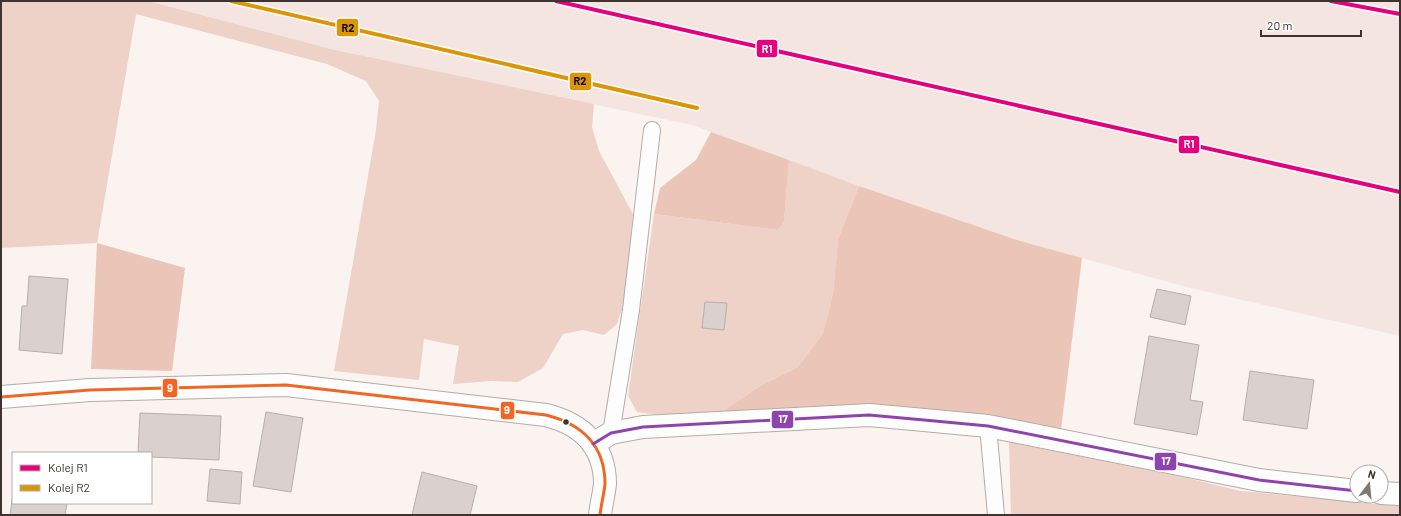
<svg xmlns="http://www.w3.org/2000/svg" width="1401" height="516" font-family="Barlow,sans-serif">
<style>
.built{fill:#f4e5e0}
.green{fill:#eed1c7}
.forest{fill:#ebc6b8}
.building{fill:#dad1ce;stroke:#b7afac}
.lines{fill:none;stroke-linecap:round;stroke-linejoin:round}
.lane-casing{stroke:#b3aba8;stroke-width:18}
.street-casing{stroke:#b3aba8;stroke-width:24}
.lane{stroke:#fefdfd;stroke-width:16}
.street{stroke:#fefdfd;stroke-width:22}
.bus-1-casing{stroke:#fff;stroke-width:6}
.bus-2-casing{stroke:#fff;stroke-width:6}
.bus-1{stroke:#f26522;stroke-width:3}
.bus-2{stroke:#8e44ad;stroke-width:3}
.rail-1-casing{stroke:#fff;stroke-width:7}
.rail-2-casing{stroke:#fff;stroke-width:7}
.rail-1{stroke:#e5007d;stroke-width:4}
.rail-2{stroke:#db9507;stroke-width:4}
.bus-dot{fill:#3e332f;stroke:#fff;stroke-width:1.5}
.line-badge{stroke:#fff;stroke-width:1.5}
.badge-label{font-size:11px;text-anchor:middle;font-weight:bold;fill:#fff}
.pale-badge-label{font-size:11px;text-anchor:middle;font-weight:bold;fill:#111}
</style>
<rect width="100%" height="100%" fill="#faf3f0"/>
<polygon class="built" points="148,1 1400,1 1400,336 1190,288 1017,240 859,186 692,125 335,50"/>
<g class="green">
<polygon points="1,1 148,1 335,50 594,104 592,127 599,151 633,214 624,303 617,324 604,335 583,330 563,334 543,368 518,382 492,381 453,384 459,346 424,339 419,380 334,371 376,130 379,101 366,81 327,64 136,14 97,243 1,248"/>
<polygon points="789,160 859,186 838,239 833,293 823,333 798,367 760,386 717,415 668,416 637,412 628,396 654,214 778,230 784,222"/>
<polygon points="1009,442 1178,476 1241,491 1400,506 1400,515 1011,515"/>
</g>
<g class="forest">
<polygon points="711,132 789,160 784,222 778,230 654,214 660,188 696,160"/>
<polygon points="859,186 1017,240 1082,258 1061,430 989,415 902,408 717,415 760,386 798,367 823,333 833,293 838,239"/>
<polygon points="97,243 185,268 172,371 91,369"/>
</g>
<g class="building">
<polygon points="29,276 68,279 62,354 19,350 22,306 27,306"/>
<polygon points="1157,289 1191,296 1185,325 1150,317"/>
<polygon points="705,302 727,303 724,330 702,328"/>
<polygon points="1149,336 1199,345 1190,400 1203,402 1197,435 1134,424"/>
<polygon points="1250,371 1314,380 1307,429 1243,420"/>
<polygon points="266,412 303,418 291,492 253,486"/>
<polygon points="140,413 221,416 219,460 151,457 151,453 138,453"/>
<polygon points="210,469 242,472 240,504 207,501"/>
<polygon points="422,472 477,486 470,515 412,515"/>
<polygon points="13,494 13,503 67,503 65,515 10,515"/>
</g>
<g class="lines">
<defs>
<g id="lane">
<polyline points="988,426 996,515"/>
<polyline points="611,433 631,310 652,130"/>
</g>
<g id="street">
<path d="M1,397l89,-7 196,-5 260,30c36,9 59,31 59,69 -1,10 -4,21 -5,31"/>
<polyline points="593,444 611,433 643,427 869,415 924,420 988,426 1259,480 1357,491"/>
<polyline points="1381,493 1400,494"/>
</g>
</defs>
<use href="#lane" class="lane-casing"/>
<use href="#street" class="street-casing"/>
<use href="#lane" class="lane"/>
<use href="#street" class="street"/>
<defs>
<path id="bus-1" d="M1,397l89,-7 196,-5 260,30c36,9 59,31 59,69 -1,10 -4,21 -5,31"/>
<polyline id="bus-2" points="593,444 611,433 643,427 869,415 924,420 988,426 1259,480 1357,491"/>
</defs>
<use href="#bus-1" class="bus-1-casing"/>
<use href="#bus-2" class="bus-2-casing"/>
<use href="#bus-1" class="bus-1"/>
<use href="#bus-2" class="bus-2"/>
<defs>
<g id="rail-1">
<polyline points="556,1 1400,192"/>
<polyline points="1331,1 1400,14"/>
</g>
<polyline id="rail-2" points="231,1 697,108"/>
</defs>
<use href="#rail-1" class="rail-1-casing"/>
<use href="#rail-2" class="rail-2-casing"/>
<use href="#rail-1" class="rail-1"/>
<use href="#rail-2" class="rail-2"/>
</g>
<circle class="bus-dot" cx="566" cy="422" r="3.5"/>
<g class="line-badge">
<rect x="336" y="18" width="23" height="19" rx="4" fill="#db9507"/>
<rect x="756" y="39" width="22" height="19" rx="4" fill="#e5007d"/>
<rect x="569" y="72" width="23" height="19" rx="4" fill="#db9507"/>
<rect x="1178" y="135" width="22" height="19" rx="4" fill="#e5007d"/>
<rect x="162" y="378" width="16" height="20" rx="4" fill="#f26522"/>
<rect x="500" y="401" width="15" height="19" rx="4" fill="#f26522"/>
<rect x="771" y="410" width="23" height="19" rx="4" fill="#8e44ad"/>
<rect x="1154" y="452" width="23" height="19" rx="4" fill="#8e44ad"/>
</g>
<g class="badge-label">
<text x="767" y="53">R1</text>
<text x="1189" y="148">R1</text>
<text x="170" y="392">9</text>
<text x="507" y="414">9</text>
<text x="783" y="423">17</text>
<text x="1166" y="465">17</text>
</g>
<g class="pale-badge-label">
<text x="348" y="32">R2</text>
<text x="580" y="85">R2</text>
</g>
<rect width="1401" height="516" fill="none" stroke="#3e332f" stroke-width="4"/>
<rect x="12" y="452" width="140" height="52" fill="#ffffff" stroke="#b2adac"/>
<rect x="20" y="465" width="20" height="6" fill="#e5007d" stroke="#b2adac"/>
<text x="48" y="472" font-size="12" fill="#3e332f">Kolej R1</text>
<rect x="20" y="485" width="20" height="6" fill="#db9507" stroke="#b2adac"/>
<text x="48" y="492" font-size="12" fill="#3e332f">Kolej R2</text>
<g transform="translate(1369 484) rotate(16)"><circle r="19" fill="#ffffff" stroke="#b2adac"/>
<path d="M0-3L7 15L0 10L-7 15Z" fill="#807673"/>
<text y="-6" font-size="11" font-weight="bold" text-anchor="middle" fill="#3e332f">N</text>
</g>
<path d="M1261 30v6h100v-6" fill="none" stroke="#3e332f" stroke-width="2"/>
<text x="1267" y="30" font-size="12" fill="#3e332f" stroke="#ffffff" stroke-width="3" paint-order="stroke">20 m</text>
</svg>
